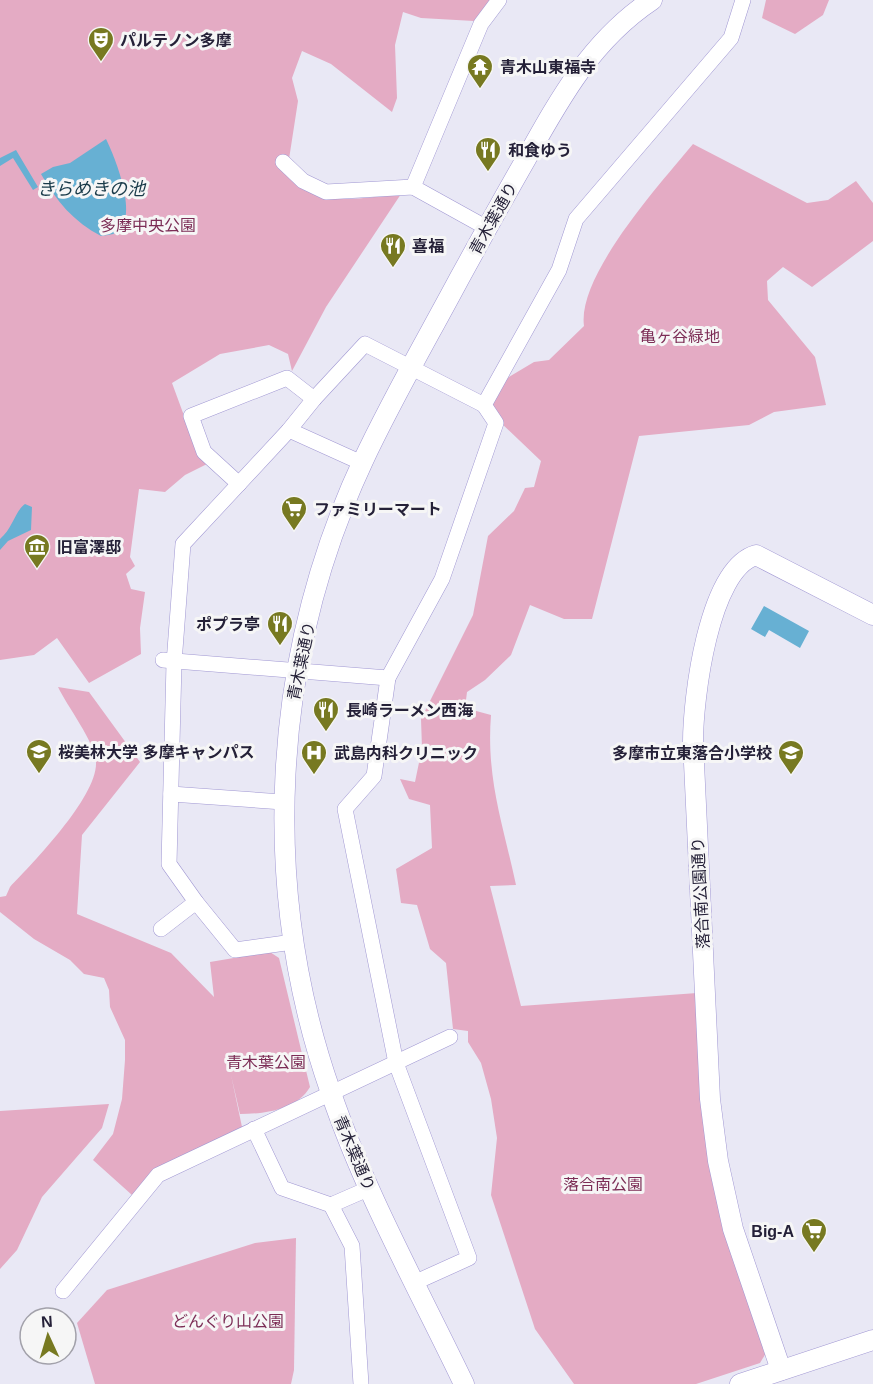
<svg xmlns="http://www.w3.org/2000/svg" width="873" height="1384" font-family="Arial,'Noto Sans JP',sans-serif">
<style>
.green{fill:#e4abc4}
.water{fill:#67b0d3}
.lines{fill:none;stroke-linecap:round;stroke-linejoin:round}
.minor-casing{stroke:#a097d3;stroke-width:16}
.tertiary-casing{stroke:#a097d3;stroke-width:21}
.minor{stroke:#fff;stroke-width:15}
.tertiary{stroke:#fff;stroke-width:20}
.labels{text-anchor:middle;stroke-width:6;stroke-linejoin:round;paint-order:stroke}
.poi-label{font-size:16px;font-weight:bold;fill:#252138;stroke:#f6f6f6;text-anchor:start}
.street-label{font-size:16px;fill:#252138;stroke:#f6f6f6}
.park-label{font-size:16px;fill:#7c2d56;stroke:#f6f6f6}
.water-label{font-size:18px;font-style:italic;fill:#183a49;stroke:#f6f6f6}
</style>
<rect width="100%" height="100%" fill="#e9e8f5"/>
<g class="green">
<path d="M0,0h490l-16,21 -53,-3 -18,-6 -8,33 2,53 -5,14 -61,-48 -29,-13 -10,27 6,23 -11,71c35,38 67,26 114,22l-75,113 -34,64 -4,-17 -19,-9 -49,9 -48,29 25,68 12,12 -24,12 -20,17 -26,-3 -9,68 5,9 -9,8 5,15 14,3 -5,36 1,26 -52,29 -32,-45 -23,17 -34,5z"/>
<polygon points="766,0 829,0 823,15 795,34 762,18"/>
<path d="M693,144l114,59 21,-3 28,-19 17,22v38l-61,46 -29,-20 -16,14 1,19 47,57 11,48 -52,7 -25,13 -110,11 -47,183h-28l-34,-14 -19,50 -26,25 -18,12 -2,16 26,7c-5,64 12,109 25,170l-26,1 31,120 176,-13 6,105 63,255 -6,10 -64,21h-122l-39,-55 -44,-134 6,-57 -6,-39 -10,-36 -13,-21v-11l-15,-2 -7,-66 -16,-14 -13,-44 -16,-2 -5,-34 36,-21 -2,-43 -21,-6 -9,-20 15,3 7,-34 -1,-29 52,-104 15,-79 26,-25 11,-23 9,-1 7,-26 -41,-39 -9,-23 13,-19 30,-18 15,-2 35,-34c-7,-51 77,-143 109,-182z"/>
<path d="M58,687l31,5 51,70 -58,73 -5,79 94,39 43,44 -4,-35 60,-10 9,6 31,129c-13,23 -46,27 -70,27l-9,-39 11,52 -88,42 -22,26 -39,-35 20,-26 9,-35 3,-39v-20l-15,-33 -1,-17 -5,-12 -20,-4 -14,-14 -36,-21 -34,-27v-15l6,-1 4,-9c23,-24 88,-91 86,-125 -1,-20 -29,-56 -38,-75z"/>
<polygon points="109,1104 102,1128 42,1197 17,1250 0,1269 0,1111"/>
<polygon points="296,1238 294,1370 291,1384 95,1384 77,1323 107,1290 255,1243"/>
</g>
<g class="water">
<path d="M106,139c9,18 35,82 9,94 -3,2 -10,2 -14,3 -27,-14 -45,-35 -60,-62l12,-7 17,-4z"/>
<polygon points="16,150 38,187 33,190 13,158 0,166 0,158"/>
<path d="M25,504l7,3 -1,23 -23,11 -8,9v-11c13,-11 15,-28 25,-35z"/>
<polygon points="764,606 809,631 800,648 769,630 765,637 751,629"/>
</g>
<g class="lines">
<defs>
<g id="minor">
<polyline points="283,162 303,181 326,192 413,187 487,228"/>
<polyline points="413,187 481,24 499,0"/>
<polyline points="289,430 362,463"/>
<polyline points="239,484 204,452 191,416 287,378 314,399"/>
<polyline points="163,660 388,678"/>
<polyline points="171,794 283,802"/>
<polyline points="161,929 196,902"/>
<polyline points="293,942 235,950 196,902 169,864 174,663 183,544 289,430 314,399 365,344 484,405"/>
<polyline points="254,1129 282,1188 331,1205 352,1246 361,1384"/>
<polyline points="331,1205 370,1188"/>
<polyline points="416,1282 469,1258 396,1063 345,809 374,776 388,678 442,579 496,423 484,405 559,270 576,219 731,38 743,0"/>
<polyline points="63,1291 158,1175 450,1037"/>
</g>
<g id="tertiary">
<path d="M781,1370l-48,-141 -15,-68 -8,-62 -17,-357c0,-42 15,-173 63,-187l117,60"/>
<path d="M464,1384c-46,-96 -99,-191 -133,-291 -72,-205 -60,-435 32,-632 29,-62 64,-122 96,-182 22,-40 44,-80 67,-120 34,-61 66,-119 126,-159"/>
<polyline points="740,1384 873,1340"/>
</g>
</defs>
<use href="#minor" class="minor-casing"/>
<use href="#tertiary" class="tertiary-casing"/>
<use href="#minor" class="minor"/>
<use href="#tertiary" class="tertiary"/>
</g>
<defs>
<symbol id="theatre-pin" viewBox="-11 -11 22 30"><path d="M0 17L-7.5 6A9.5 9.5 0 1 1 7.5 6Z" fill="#777921" stroke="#f6f6f6"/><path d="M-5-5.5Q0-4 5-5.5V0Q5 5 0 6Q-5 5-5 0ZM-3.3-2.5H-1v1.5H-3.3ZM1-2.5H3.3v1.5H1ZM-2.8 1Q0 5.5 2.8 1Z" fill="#fff"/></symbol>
<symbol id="temple-pin" viewBox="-11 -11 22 30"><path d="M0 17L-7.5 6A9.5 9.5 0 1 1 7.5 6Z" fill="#777921" stroke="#f6f6f6"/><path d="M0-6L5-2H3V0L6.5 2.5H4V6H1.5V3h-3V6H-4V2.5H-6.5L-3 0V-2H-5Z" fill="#fff"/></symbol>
<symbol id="restaurant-pin" viewBox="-11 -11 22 30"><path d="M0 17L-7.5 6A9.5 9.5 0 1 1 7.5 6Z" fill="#777921" stroke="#f6f6f6"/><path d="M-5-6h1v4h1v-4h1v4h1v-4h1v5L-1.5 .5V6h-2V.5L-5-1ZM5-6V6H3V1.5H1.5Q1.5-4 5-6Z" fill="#fff"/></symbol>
<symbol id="supermarket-pin" viewBox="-11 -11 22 30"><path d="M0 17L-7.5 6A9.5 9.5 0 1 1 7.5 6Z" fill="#777921" stroke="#f6f6f6"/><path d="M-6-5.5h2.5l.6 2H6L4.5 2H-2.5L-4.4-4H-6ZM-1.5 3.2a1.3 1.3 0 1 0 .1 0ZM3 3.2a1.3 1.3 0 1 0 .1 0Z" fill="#fff"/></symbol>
<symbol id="museum-pin" viewBox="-11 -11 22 30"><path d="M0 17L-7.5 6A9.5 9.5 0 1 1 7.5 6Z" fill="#777921" stroke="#f6f6f6"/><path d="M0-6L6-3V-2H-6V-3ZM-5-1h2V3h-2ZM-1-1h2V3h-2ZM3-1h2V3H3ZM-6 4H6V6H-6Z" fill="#fff"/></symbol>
<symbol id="university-pin" viewBox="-11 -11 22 30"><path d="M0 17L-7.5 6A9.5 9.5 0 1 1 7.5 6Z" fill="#777921" stroke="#f6f6f6"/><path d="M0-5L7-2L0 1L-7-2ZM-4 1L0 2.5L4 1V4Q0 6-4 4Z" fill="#fff"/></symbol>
<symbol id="hospital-pin" viewBox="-11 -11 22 30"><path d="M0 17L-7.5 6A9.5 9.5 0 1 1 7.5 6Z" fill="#777921" stroke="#f6f6f6"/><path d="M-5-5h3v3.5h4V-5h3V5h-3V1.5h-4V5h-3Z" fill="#fff"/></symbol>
<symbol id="school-pin" viewBox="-11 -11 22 30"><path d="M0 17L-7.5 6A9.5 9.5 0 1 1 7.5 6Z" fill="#777921" stroke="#f6f6f6"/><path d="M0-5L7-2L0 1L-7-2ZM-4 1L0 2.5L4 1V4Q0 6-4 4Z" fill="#fff"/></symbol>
</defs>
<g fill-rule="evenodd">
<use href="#theatre-pin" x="86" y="25" width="30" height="40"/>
<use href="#temple-pin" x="465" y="52" width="30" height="40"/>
<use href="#restaurant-pin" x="473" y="135" width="30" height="40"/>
<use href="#restaurant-pin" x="378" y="231" width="30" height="40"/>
<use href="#supermarket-pin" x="279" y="494" width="30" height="40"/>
<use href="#museum-pin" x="22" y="532" width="30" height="40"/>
<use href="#restaurant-pin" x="265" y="609" width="30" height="40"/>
<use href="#restaurant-pin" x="311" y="695" width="30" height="40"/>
<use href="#university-pin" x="24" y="737" width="30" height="40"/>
<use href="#hospital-pin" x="299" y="738" width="30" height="40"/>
<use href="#school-pin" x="776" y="738" width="30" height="40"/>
<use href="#supermarket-pin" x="799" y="1216" width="30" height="40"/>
</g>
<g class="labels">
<g class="poi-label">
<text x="120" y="46">パルテノン多摩</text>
<text x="500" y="73">青木山東福寺</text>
<text x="508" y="156">和食ゆう</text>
<text x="412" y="252">喜福</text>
<text x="314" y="515">ファミリーマート</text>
<text x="57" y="553">旧富澤邸</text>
<text x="260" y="630" text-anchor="end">ポプラ亭</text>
<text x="346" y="716">長崎ラーメン西海</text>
<text x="58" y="758">桜美林大学 多摩キャンパス</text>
<text x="334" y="759">武島内科クリニック</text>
<text x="772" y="759" text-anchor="end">多摩市立東落合小学校</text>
<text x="794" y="1237" text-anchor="end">Big-A</text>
</g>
<g class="street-label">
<text transform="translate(493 218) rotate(-61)" y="6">青木葉通り</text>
<text transform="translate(301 661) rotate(-78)" y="6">青木葉通り</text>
<text transform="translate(700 893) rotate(-93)" y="6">落合南公園通り</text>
<text transform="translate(355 1153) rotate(67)" y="6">青木葉通り</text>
</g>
<g class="park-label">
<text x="148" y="231">多摩中央公園</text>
<text x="680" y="342">亀ヶ谷緑地</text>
<text x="266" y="1068">青木葉公園</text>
<text x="603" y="1190">落合南公園</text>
<text x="228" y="1327">どんぐり山公園</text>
</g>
<g class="water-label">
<text x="91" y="195">きらめきの池</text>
</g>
</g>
<g transform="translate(48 1336) rotate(356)"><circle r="28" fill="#f6f6f6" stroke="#a2a1aa" stroke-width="1.5"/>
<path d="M0-4.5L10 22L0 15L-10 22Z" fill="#777921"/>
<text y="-9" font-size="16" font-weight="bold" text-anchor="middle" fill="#252138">N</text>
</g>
</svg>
